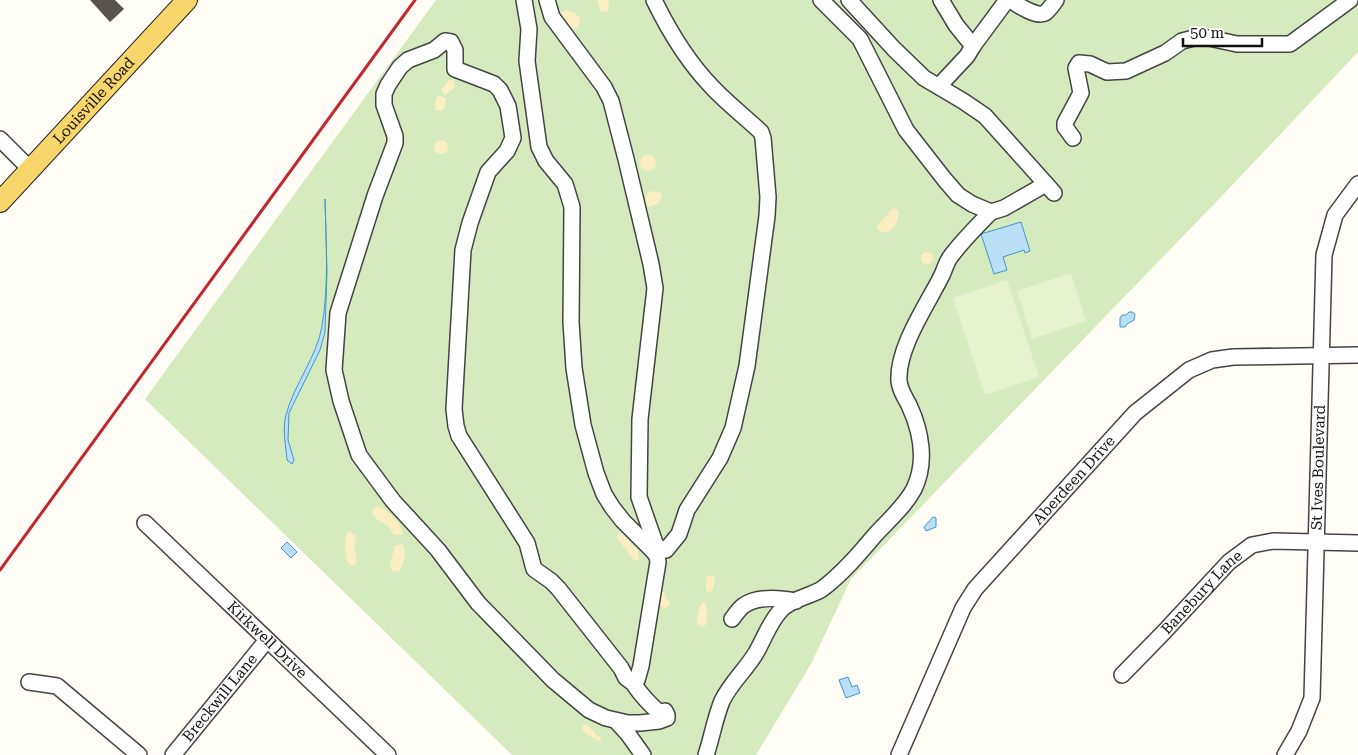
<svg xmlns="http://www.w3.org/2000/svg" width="1358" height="755" font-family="'Roboto Serif',serif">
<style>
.green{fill:#d5ebbd}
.sand{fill:#fbeec1}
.pitch{fill:#e6f2cf}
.water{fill:#b9e0f7;stroke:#3f96cf}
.building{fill:#5a524d}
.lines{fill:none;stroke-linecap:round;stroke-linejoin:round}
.minor-casing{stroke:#444;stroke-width:18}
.major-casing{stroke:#222;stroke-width:22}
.minor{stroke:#fff;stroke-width:15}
.major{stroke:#f9d66b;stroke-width:20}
.rail{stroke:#c4262e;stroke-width:3}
.labels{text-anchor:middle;stroke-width:5;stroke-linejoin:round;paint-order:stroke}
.street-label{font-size:15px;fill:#111;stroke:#fff}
</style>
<rect width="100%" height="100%" fill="#fffdf5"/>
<polygon class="green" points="436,0 1358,0 1358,52 1221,197 851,579 811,664 756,755 512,755 145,399"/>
<g class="sand">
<polygon points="597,0 608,0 609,5 608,10 605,12 600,11"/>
<path d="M566,10l9,3 5,5 -1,7 -3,4c-8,-1 -14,-9 -15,-16z"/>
<polygon points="449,80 454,81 454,88 445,95 441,90"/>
<polygon points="438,95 446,98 444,109 441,111 435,110 435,102"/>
<circle cx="441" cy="147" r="7"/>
<circle cx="648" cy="163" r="8"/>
<polygon points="652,191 661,193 662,198 657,204 648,207 645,200 647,193"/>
<path d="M893,208l5,2c2,11 -7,28 -20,20l-1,-4z"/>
<circle cx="927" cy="258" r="6"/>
<path d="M376,506c12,3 22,15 27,26l-1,3h-8l-6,-9 -14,-9 -2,-5z"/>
<path d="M349,531l7,5 -2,10 3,17 -5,3 -3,-2c-5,-9 -4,-19 -3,-29z"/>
<polygon points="619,533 622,534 638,551 639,559 635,561 616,537"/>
<polygon points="401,544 404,547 405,558 400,570 395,572 392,571 390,564 395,546"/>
<polygon points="709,575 714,577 715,581 712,591 706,592 706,578"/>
<path d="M658,590l6,2 2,6 4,4 -1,4 -4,2c-9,-3 -8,-11 -7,-18z"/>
<path d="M704,601c4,6 4,18 1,25l-3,1 -5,-3c-1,-6 2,-19 7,-23z"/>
<polygon points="585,724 591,728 596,735 601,737 601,739 599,741 586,734 582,730 583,725"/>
</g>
<g class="pitch">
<polygon points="1071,273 1086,321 1032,339 1017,291"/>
<polygon points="1007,280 1039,377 985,395 953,298"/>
</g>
<g class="water">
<path d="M325,199l2,72 -2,61 -5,18 -31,63 -1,27 6,20 -2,4 -5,-4c-1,-14 -5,-30 -1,-45 8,-31 31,-58 36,-89 7,-41 4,-85 3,-127z"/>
<polygon points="1021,222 1030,251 1025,253 1024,250 1003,257 1007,270 994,274 981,234"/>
<polygon points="1129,312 1132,312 1135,314 1134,320 1127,324 1125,327 1120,327 1120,318 1122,315 1126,315"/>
<polygon points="933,517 936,518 936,527 926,531 924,527"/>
<polygon points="287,542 297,552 291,558 281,548"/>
<polygon points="848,677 852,687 857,685 860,693 846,698 839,680"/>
</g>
<polygon class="building" points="90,0 115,0 124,9 110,22"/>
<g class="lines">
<defs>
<g id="minor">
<path d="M524,0l5,29 -2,32 12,86 7,14 19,23 7,23 -1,115 3,46 9,57 13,48 8,21 8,13 11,14 31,31 2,1 4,-3h6l13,-16 8,-24 33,-52 13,-30 14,-62 20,-150 1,-19 -5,-59 -2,-6c-16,-15 -34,-29 -49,-45 -24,-25 -43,-56 -58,-87"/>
<polyline points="547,0 552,17 604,87 611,101 626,159 651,264 655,288 640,419 639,497 655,543 660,550"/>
<polyline points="821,0 860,39 906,130 945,180 958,195 972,204 991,212 1004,208 1046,184"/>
<polyline points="849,0 894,49 924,78 963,101 985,116 1054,193"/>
<path d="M1011,0c6,5 27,18 34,13 4,-3 8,-9 11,-13"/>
<polyline points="973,46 1007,0"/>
<polyline points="939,86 967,56 973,46 956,25 941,0"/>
<polyline points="1073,138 1065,127 1065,123 1081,93 1076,68 1079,63 1090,64 1107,72 1126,71 1165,53 1182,41 1194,38 1209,38 1237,44 1290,44 1350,0"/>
<polyline points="0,139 30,169"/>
<path id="s1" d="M145,523l243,232"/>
<path d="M732,619c3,-4 7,-10 11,-13 13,-10 37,-8 53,-5"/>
<path id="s2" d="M1122,675l42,-43 65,-70 23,-17 21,-4 85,2"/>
<polyline points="29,682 57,686 139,755"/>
<path d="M633,683l-7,-5 -5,-10 -63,-80 -7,-7 -17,-12 -7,-26 -68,-107 -3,-10 -2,-17 9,-159 7,-27 18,-51 19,-21 6,-13 -5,-32 -8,-16 -6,-6 -39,-15v-19l-4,-8 -6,-1 -11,9 -26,10 -8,7 -12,18 -4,9v11l11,31v7l-20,53 -37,117 -4,57 7,31 18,54 34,46 45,49 40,53 75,77 36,30 17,8 22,5h12l19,-2 8,-3v-3l-2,-4 -5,2c-11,-9 -19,-18 -27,-30l4,-3 4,-14 17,-104 -1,-6 -3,-4"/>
<polyline points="616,721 628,734 643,755"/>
<path id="s3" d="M173,755l94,-115"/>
<path d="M706,755c6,-18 9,-37 16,-54 9,-19 25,-32 35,-50 8,-14 13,-30 25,-42 11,-11 27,-12 40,-20 20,-15 37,-35 53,-54 13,-14 30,-29 39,-46 13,-27 7,-58 -5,-84 -4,-8 -9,-14 -10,-24 -2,-33 28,-76 42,-104 4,-7 5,-15 10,-21 12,-16 26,-30 40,-44"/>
<path id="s4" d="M899,755l64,-147 12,-19 160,-176 54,-43 23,-10 21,-3 125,-2"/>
<path id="s5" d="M1285,755l14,-24 13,-33 12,-443 11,-40 23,-31"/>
</g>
<g id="major">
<path id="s6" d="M0,202l187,-202"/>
</g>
</defs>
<use href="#minor" class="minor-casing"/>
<use href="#major" class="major-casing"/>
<use href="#minor" class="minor"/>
<use href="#major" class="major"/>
<polyline class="rail" points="0,570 415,0"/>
</g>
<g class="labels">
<g class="street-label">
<text dy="5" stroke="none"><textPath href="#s6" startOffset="138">Louisville Road</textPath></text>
<text dy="5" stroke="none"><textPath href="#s5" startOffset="294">St Ives Boulevard</textPath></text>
<text dy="5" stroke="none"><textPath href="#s4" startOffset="330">Aberdeen Drive</textPath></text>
<text dy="5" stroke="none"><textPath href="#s2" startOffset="115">Banebury Lane</textPath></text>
<text dy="5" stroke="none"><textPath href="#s1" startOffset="169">Kirkwell Drive</textPath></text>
<text dy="5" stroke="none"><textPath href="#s3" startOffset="74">Breckwill Lane</textPath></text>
</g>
</g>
<path d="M1183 38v8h79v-8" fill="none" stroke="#111111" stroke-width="2.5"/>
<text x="1190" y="38" font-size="15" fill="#111111" stroke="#ffffff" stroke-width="4" paint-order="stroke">50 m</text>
</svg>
